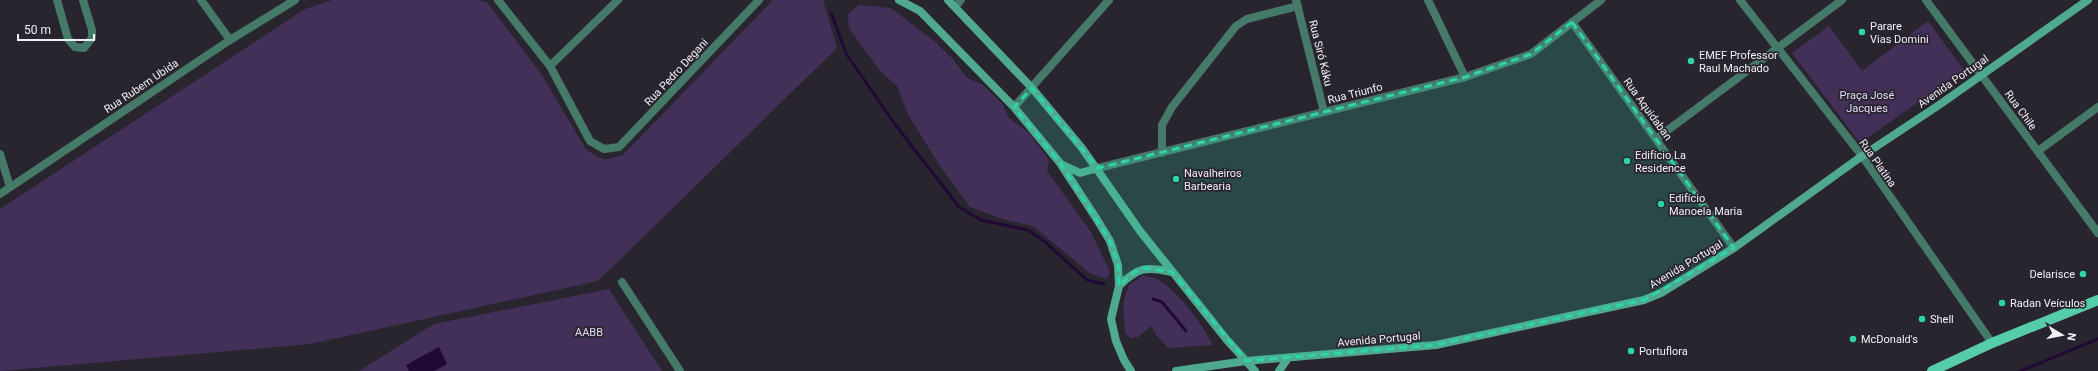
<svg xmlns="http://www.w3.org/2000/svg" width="2098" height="371" font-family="Roboto,sans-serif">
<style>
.green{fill:#423058}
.water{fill:#200a35}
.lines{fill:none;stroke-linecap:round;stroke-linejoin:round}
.stream{stroke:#200a35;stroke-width:3}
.minor{stroke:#457a69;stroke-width:8}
.tertiary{stroke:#457a69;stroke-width:8}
.secondary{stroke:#4fa98e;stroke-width:8}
.primary{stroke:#55cdaa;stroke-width:10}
.marked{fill:#2dd5ab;fill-opacity:0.2;stroke:#2dd5ab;stroke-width:3;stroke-dasharray:8 5;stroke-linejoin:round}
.poi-dot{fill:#2dd5ab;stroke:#29252f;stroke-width:1.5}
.labels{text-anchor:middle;stroke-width:3.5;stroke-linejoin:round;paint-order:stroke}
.poi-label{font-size:11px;fill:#f1eff5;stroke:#29252f;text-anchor:start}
.street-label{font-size:11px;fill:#f1eff5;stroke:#29252f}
.park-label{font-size:11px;fill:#e6daf9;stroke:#29252f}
</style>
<rect width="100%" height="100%" fill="#29252f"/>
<g class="green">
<path d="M332,0h146l9,2 55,73 43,73c17,13 20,14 39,6l149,-154h50l14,48 -239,233 -288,63 -310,27v-162l305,-200z"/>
<polygon points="859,5 891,8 934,41 952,58 967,78 983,85 1002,103 1009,118 1029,133 1049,160 1047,171 1091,232 1110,272 1107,279 1091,274 1033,226 1005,220 970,207 940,166 909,116 897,86 880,71 849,28 848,14"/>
<polygon points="1928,21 1964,70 1860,143 1792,53 1829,26 1862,71"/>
<path d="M1143,275c5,2 13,2 17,6 22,15 41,41 53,64l-45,3 -12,-13 -5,-9 -13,11 -7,1 -6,-5 -2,-30 6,-18z"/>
<polygon points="609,289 662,371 359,371 434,324"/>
</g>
<polygon class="water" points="439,347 447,364 434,371 409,371 406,365"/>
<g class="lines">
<g class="stream">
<polyline points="831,13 847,55 894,123 959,207 981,220 1028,230 1044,241 1087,280 1104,284"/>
<polyline points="1153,299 1162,302 1186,331"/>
<polyline points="2021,371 2098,339"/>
</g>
<g class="minor">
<polyline points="57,0 68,39 75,47 84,48 92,38 92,30 83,0"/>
<polyline points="201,0 230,40"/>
<polyline points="498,0 550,66 590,141 604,149 619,147 759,0"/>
<polyline points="1296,0 1324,112"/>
<polyline points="1428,0 1465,77"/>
<polyline points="1740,0 1862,156 1992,343"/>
<polyline points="1926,0 2098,233"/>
<polyline points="955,7 961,0"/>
<polyline points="1572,22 1734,248"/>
<polyline points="550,66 618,0"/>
<polyline points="1656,139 1842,0"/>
<polyline points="2038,151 2098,107"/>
<polyline points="1162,153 1162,125 1172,107 1236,26 1247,19 1298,6"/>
<polyline points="0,154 10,187"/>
<polyline points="1098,168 1465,77 1531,54 1601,0"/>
<polyline points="0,194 230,40 295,0"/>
<polyline points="622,282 680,371"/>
</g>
<polyline class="tertiary" points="1014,107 1109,0"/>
<g class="secondary">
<polyline points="899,0 920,11 1014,107 1060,163 1096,218 1110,241 1118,265 1119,286 1111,319 1116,341 1124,360 1131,371"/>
<polyline points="948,0 1032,88 1082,148 1140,231 1227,340 1255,371"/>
<polyline points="1063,165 1080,173 1098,168"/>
<path d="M1119,286c19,-19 27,-20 53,-14"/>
<polyline points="1176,371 1246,361 1436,345 1644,300 1661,293 1734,248 1862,156 1939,105 2088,0"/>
<polyline points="1279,371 1288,358"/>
</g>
<polyline class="primary" points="1932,371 1992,343 2098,300"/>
</g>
<path class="marked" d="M1572,22l162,226 -90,52 -208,45 -190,16 -74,-89 -28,-4 -11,5 -14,13 -1,-21 -8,-24 -50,-78 -46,-56 18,-19 66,80 367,-91 66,-23z"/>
<g class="poi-dot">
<circle cx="1862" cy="32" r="4"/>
<circle cx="1691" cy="61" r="4"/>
<circle cx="1627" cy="161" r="4"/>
<circle cx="1176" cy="179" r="4"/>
<circle cx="1661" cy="204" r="4"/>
<circle cx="2083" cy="274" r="4"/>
<circle cx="2002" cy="303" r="4"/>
<circle cx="1922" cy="319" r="4"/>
<circle cx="1853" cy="339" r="4"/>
<circle cx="1631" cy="351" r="4"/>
</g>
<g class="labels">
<g class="poi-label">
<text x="1870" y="30">Parare<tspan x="1870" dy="13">Vias Domini</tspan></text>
<text x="1699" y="59">EMEF Professor<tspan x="1699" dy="13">Raul Machado</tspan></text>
<text x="1635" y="159">Edifício La<tspan x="1635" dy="13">Residence</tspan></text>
<text x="1184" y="177">Navalheiros<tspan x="1184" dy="13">Barbearia</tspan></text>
<text x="1669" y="202">Edifício<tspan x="1669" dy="13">Manoela Maria</tspan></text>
<text x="2075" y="278" text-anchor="end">Delarisce</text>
<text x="2010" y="307">Radan Veículos</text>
<text x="1930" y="323">Shell</text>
<text x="1861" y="343">McDonald's</text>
<text x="1639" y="355">Portuflora</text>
</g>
<g class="street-label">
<text transform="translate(1321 53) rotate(76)" y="4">Rua Siró Káku</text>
<text transform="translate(676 72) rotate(-47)" y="4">Rua Pedro Degani</text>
<text transform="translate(1953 81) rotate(-35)" y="4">Avenida Portugal</text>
<text transform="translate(141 86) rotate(-34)" y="4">Rua Rubem Ubida</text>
<text transform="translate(1355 93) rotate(-14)" y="4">Rua Triunfo</text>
<text transform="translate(1648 109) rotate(54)" y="4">Rua Aquidaban</text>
<text transform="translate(2021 110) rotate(54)" y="4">Rua Chile</text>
<text transform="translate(1878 163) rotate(55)" y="4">Rua Platina</text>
<text transform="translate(1686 264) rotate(-31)" y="4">Avenida Portugal</text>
<text transform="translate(1379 339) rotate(-5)" y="4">Avenida Portugal</text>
</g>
<g class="park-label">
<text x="1867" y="99">Praça José<tspan x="1867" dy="13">Jacques</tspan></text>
<text x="589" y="336">AABB</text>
</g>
</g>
<g transform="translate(2062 335) rotate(100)" stroke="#29252f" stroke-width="3" paint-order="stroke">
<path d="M0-3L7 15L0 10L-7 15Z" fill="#f1eff5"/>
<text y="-6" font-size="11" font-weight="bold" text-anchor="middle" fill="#f1eff5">N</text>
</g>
<path d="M18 34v6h76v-6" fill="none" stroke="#f1eff5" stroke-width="2"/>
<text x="24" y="34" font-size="12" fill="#f1eff5" stroke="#29252f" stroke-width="3" paint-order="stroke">50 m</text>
</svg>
